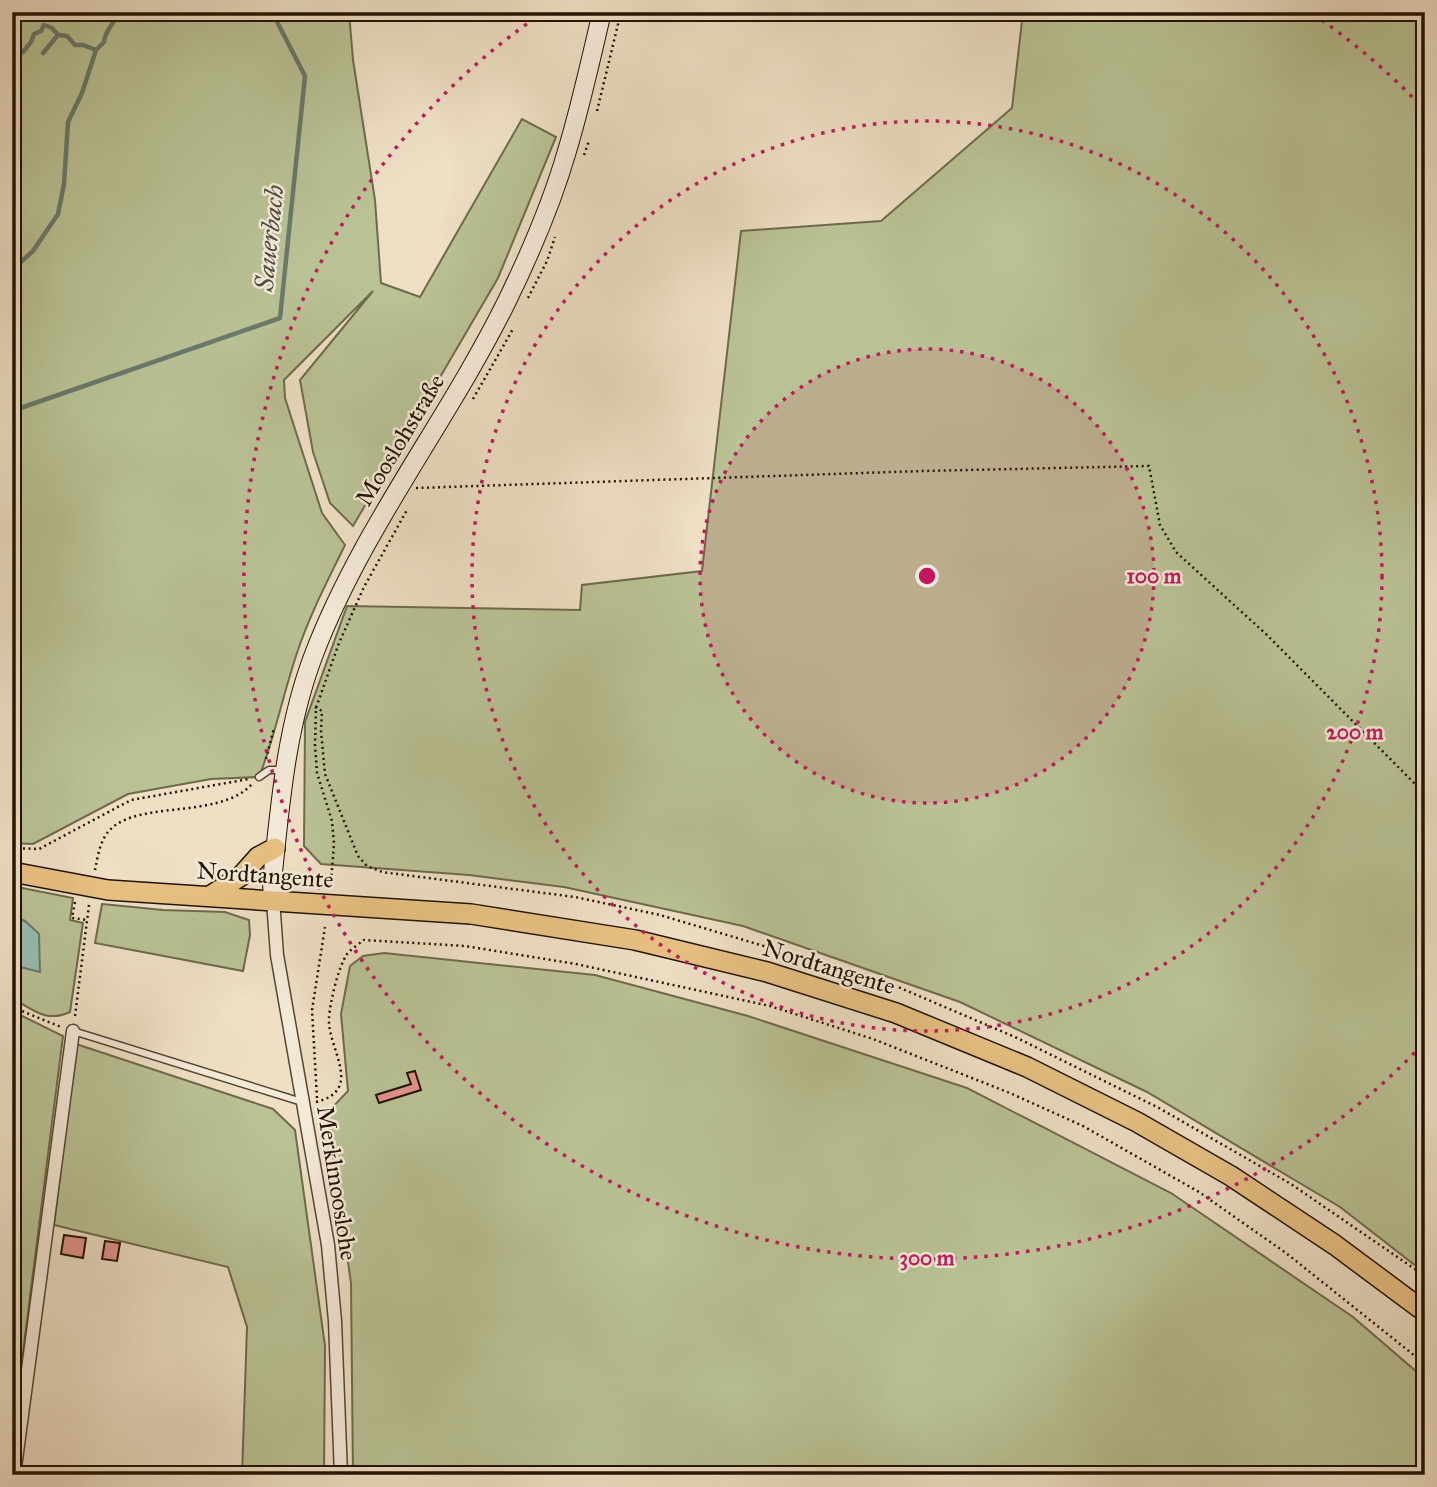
<svg xmlns="http://www.w3.org/2000/svg" width="1437" height="1487" font-family="'IM FELL Great Primer',serif">
<style>
.green{fill:#b9c295;stroke:#6e6a4b;stroke-width:2}
.water{fill:#99bdb2;stroke:#69796b;stroke-width:2}
.lines{fill:none;stroke-linecap:round;stroke-linejoin:round}
.stream{stroke:#69796b;stroke-width:4.5}
.building{fill:#e2938b;stroke:#221301;stroke-width:2}
.lane-casing{stroke:#554632;stroke-width:9}
.street-casing{stroke:#554632;stroke-width:15}
.secondary-casing{stroke:#221301;stroke-width:20}
.primary-casing{stroke:#221301;stroke-width:22}
.path{stroke:#221301;stroke-width:2.5;stroke-dasharray:2 3.5;stroke-linecap:butt}
.lane{stroke:#f4ead9;stroke-width:6}
.street{stroke:#f4ead9;stroke-width:12}
.secondary{stroke:#f4ead9;stroke-width:18}
.primary{stroke:#e7c082;stroke-width:19}
.ring{fill:none;stroke:#c2185b;stroke-width:3.5;stroke-dasharray:3.5 7}
.labels{text-anchor:middle;stroke-width:5;stroke-linejoin:round;paint-order:stroke}
.street-label{font-size:24px;fill:#221301;stroke:#f4ead9}
.water-label{font-size:26px;font-style:italic;fill:#4c4e3f;stroke:#f4ead9}
.centre{fill:#c2185b;stroke:#f4ead9;stroke-width:3.5}
.ring-label{font-size:21px;text-anchor:middle;font-weight:bold;fill:#c2185b;stroke:#f4ead9;stroke-width:5;stroke-linejoin:round;paint-order:stroke}
</style>
<rect width="100%" height="100%" fill="#eedfc5"/>
<filter id="stains"><feTurbulence type="fractalNoise" baseFrequency=".00286" numOctaves="4"/><feColorMatrix values="0 0 0 0 .2 0 0 0 0 .09 0 0 0 0 .02 0 0 0 .5 -.17"/></filter>
<radialGradient id="worn" r=".72"><stop offset=".6" stop-color="#630" stop-opacity="0"/><stop offset="1" stop-color="#630" stop-opacity=".3"/></radialGradient>
<g class="green">
<path d="M12,12h337l4,48 22,140 6,83 39,14 102,-178 34,18 -58,141 -145,248 -23,-23 -17,-51 -13,-72 73,-89 -89,89 1,18 37,115 23,32c-17,35 -36,71 -48,108 -14,41 -22,84 -38,124l-48,2 -83,15 -95,50 -21,-1z"/>
<polygon points="1023,12 1425,12 1425,1273 1340,1207 1147,1092 960,1002 743,926 564,887 469,875 321,864 304,846 305,722 347,606 580,610 582,585 702,571 741,231 881,221 1012,108"/>
<path d="M12,886l61,12 -3,22 13,3 -13,89c-24,11 -36,-2 -58,-14v-33l6,1 7,-45 -13,-4z"/>
<polygon points="102,904 163,910 225,912 249,920 250,935 243,971 95,943"/>
<polygon points="384,953 595,975 748,1016 967,1088 1171,1193 1353,1317 1425,1379 1425,1475 529,1475 464,1466 422,1475 353,1475 351,1283 327,1113 348,1091 341,1014 350,966 363,956"/>
<polygon points="12,1011 63,1036 21,1368 12,1367"/>
<polygon points="76,1044 273,1109 295,1130 325,1346 324,1475 242,1475 247,1327 228,1267 54,1225"/>
</g>
<polygon class="water" points="12,917 25,921 39,934 40,972 12,965"/>
<g class="lines">
<g class="stream">
<polyline points="23,52 31,42 34,34 41,31 44,25 52,28 58,35 67,36 75,45 83,45 96,50"/>
<polyline points="43,53 58,35"/>
<path d="M12,270l21,-19 25,-37 6,-30 4,-62 14,-29 14,-43 8,-8c1,-13 12,-18 13,-30"/>
<polyline points="12,411 280,318 305,76 272,12"/>
</g>
</g>
<g class="building">
<polygon points="415,1071 421,1090 379,1103 376,1095 411,1084 407,1073"/>
<polygon points="64,1235 86,1238 83,1258 61,1254"/>
<polygon points="105,1241 120,1243 117,1261 102,1259"/>
</g>
<g class="lines">
<defs>
<g id="lane">
<polyline points="259,777 269,770 282,770"/>
<polyline points="73,1031 302,1102"/>
</g>
<g id="street">
<polyline points="273,900 277,955 328,1245 335,1321 341,1475"/>
<polyline points="14,1475 73,1031"/>
</g>
<path id="secondary" d="M273,900l-1,-18c8,-77 14,-155 42,-228 48,-125 133,-232 192,-351 24,-49 46,-100 61,-152 14,-46 24,-93 35,-139"/>
<g id="primary">
<polyline points="12,872 108,890 471,914 635,940 767,972 896,1013 1027,1067 1137,1122 1231,1176 1335,1245 1425,1312"/>
<polyline points="210,896 241,876 258,857 275,848"/>
</g>
</defs>
<use href="#lane" class="lane-casing"/>
<use href="#street" class="street-casing"/>
<use href="#secondary" class="secondary-casing"/>
<use href="#primary" class="primary-casing"/>
<g class="path">
<polyline points="597,111 621,12"/>
<polyline points="584,155 589,141"/>
<polyline points="528,298 547,261 555,237"/>
<polyline points="473,399 513,329"/>
<polyline points="416,488 922,471 1149,466 1160,525 1176,552 1267,635 1425,794"/>
<polyline points="315,707 322,711 321,731 325,774 358,856 367,866 382,872 575,897 660,915 891,984 1015,1037 1159,1108 1291,1184 1425,1276"/>
<polyline points="266,759 274,728"/>
<polyline points="12,848 39,849 131,800 249,779"/>
<path d="M95,870c2,-10 4,-23 9,-32 22,-42 114,-15 149,-55"/>
<polyline points="331,881 334,844 332,821 317,773 315,745 316,708 339,643 364,587 407,510"/>
<polyline points="75,902 72,918 87,920"/>
<polyline points="12,1007 61,1027"/>
<polyline points="75,1016 89,905"/>
<polyline points="317,1098 312,1010 325,927"/>
<path d="M316,1102c49,-12 11,-54 13,-84 1,-16 9,-50 18,-64 4,-5 12,-10 17,-14l101,6 111,18 194,42 103,33 137,54 73,33 116,66 87,61 139,111"/>
<polyline points="327,1152 334,1191"/>
<polyline points="1422,1475 1425,1473"/>
</g>
<use href="#lane" class="lane"/>
<use href="#street" class="street"/>
<use href="#secondary" class="secondary"/>
<use href="#primary" class="primary"/>
</g>
<circle cx="927" cy="576" r="227" fill="#c2185b" fill-opacity=".12"/>
<g class="ring">
<circle cx="927" cy="576" r="227"/>
<circle cx="927" cy="576" r="455"/>
<path d="M1422 1045A682 682 0 1 1 541 14M1313 14A682 682 0 0 1 1422 107"/>
</g>
<g class="labels">
<g class="street-label">
<text transform="translate(400 440) rotate(-59)" y="8">Mooslohstraße</text>
<text transform="translate(265 875) rotate(4)" y="8">Nordtangente</text>
<text transform="translate(829 967) rotate(17)" y="8">Nordtangente</text>
<text transform="translate(337 1183) rotate(81)" y="8">Merklmooslohe</text>
</g>
<g class="water-label">
<text transform="translate(269 238) rotate(-84)" y="9">Sauerbach</text>
</g>
</g>
<circle cx="927" cy="576" r="10" class="centre"/>
<g class="ring-label">
<text x="1154" y="583">100 m</text>
<text x="1355" y="739">200 m</text>
<text x="927" y="1265">300 m</text>
</g>
<rect width="1437" height="1487" fill="none" stroke="#eedfc5" stroke-width="42"/>
<rect x="14" y="14" width="1409" height="1459" fill="none" stroke="#221301" stroke-width="3.5"/>
<rect x="21" y="21" width="1395" height="1445" fill="none" stroke="#221301" stroke-width="2"/>
<rect width="100%" height="100%" filter="url(#stains)"/>
<rect width="100%" height="100%" fill="url(#worn)"/>
</svg>
